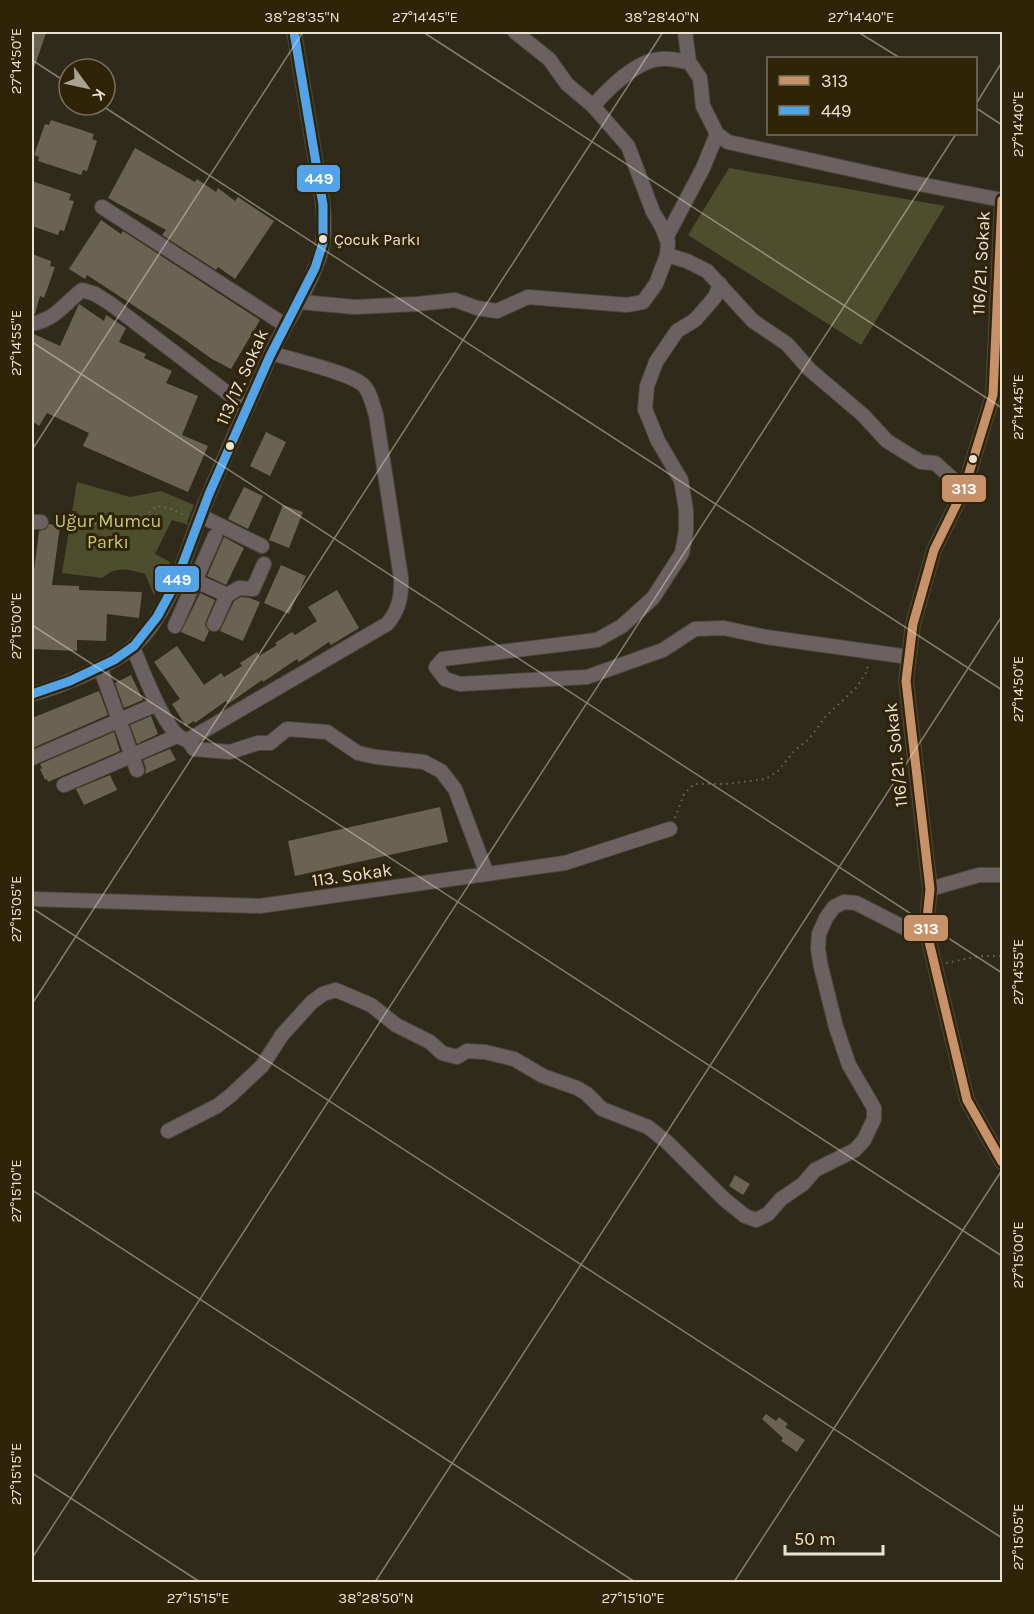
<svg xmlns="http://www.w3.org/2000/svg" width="1034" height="1614" font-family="Karla,sans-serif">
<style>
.green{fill:#4d4e2e}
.building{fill:#6a6351}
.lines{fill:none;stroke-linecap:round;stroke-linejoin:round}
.minor-casing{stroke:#4c473a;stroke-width:16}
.path{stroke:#6e6764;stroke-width:2;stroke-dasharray:1.5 4.5;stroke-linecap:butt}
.minor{stroke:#6b6161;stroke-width:14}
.bus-1-casing{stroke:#2f2408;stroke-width:14}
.bus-2-casing{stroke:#2f2408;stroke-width:14}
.bus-1{stroke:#c7916a;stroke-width:9}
.bus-2{stroke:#53a3e8;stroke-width:9}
.ticks{fill:none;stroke:#eae3d3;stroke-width:1.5;stroke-opacity:0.45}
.bus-dot{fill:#eae3d3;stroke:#2f2408;stroke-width:2}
.labels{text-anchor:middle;stroke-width:6;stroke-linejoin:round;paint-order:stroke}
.bus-label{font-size:16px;fill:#eae3d3;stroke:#2f2408;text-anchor:start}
.street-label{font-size:18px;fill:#eae3d3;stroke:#2f2408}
.park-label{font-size:18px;fill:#c5cb73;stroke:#2f2408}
.line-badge{stroke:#2f2408;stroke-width:2}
.badge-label{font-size:16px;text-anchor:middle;font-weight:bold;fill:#fff}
.neatline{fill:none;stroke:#eae3d3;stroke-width:2}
.ticks-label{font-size:15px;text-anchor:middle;fill:#eae3d3}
</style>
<rect width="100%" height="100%" fill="#302a1b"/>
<g class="green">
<polygon points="729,168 945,206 861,345 688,235"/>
<path d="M77,482l53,15 31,-6 33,14 -7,17 2,3 -17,-5 -17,34 15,8 -16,33 -9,-21c-18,-5 -28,-8 -43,4l-40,-5z"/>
</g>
<g class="building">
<polygon points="32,32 46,33 33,71 32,71"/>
<polygon points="51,120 94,134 92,139 97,141 87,171 83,170 81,175 38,161 39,157 34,155 45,124 49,125"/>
<polygon points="135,148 195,182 197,179 216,192 218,188 235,201 238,197 274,221 235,279 218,267 216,270 162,235 166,230 108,198"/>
<polygon points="32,181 71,194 69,200 74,201 64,231 60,230 58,235 32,226"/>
<polygon points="101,220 121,234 123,231 260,320 231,369 212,359 174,332 87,275 85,279 69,269"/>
<polygon points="32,254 51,261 50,266 55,267 44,298 40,296 35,314 32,315"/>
<polygon points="79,304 104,321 106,315 126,328 119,342 146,354 144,358 172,371 166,383 198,396 182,435 208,446 188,492 83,446 89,433 47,413 39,426 32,421 32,333 60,346"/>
<polygon points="266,432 286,442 270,476 250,466"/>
<polygon points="244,487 263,496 248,529 228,519"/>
<polygon points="283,505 303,512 289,548 269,540"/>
<polygon points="49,524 60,526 52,585 79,586 79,590 142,592 139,618 107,614 106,641 77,640 77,651 32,649 32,586 39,531 46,529"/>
<polygon points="224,537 244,548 226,585 207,576"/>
<polygon points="281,565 306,576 289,614 264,603"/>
<polygon points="337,590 359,628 331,645 329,642 299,662 297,659 263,682 262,680 228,704 226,701 195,723 194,721 186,726 172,704 180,699 154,662 177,646 204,685 221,673 224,677 242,666 240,663 257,652 259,656 277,645 275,643 292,632 295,635 317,621 308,607"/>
<polygon points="200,593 215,600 206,621 205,625 209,631 204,642 181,632"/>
<polygon points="241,597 250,598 260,602 243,641 220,631 234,601"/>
<polygon points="131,675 143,700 124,708 115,683"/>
<polygon points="99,691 108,715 33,748 32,718"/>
<polygon points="151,716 158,734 137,744 130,725"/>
<polygon points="114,732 120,751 48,782 47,779 45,780 40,769 42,768 40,764"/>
<polygon points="170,749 176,760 145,774 146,768 143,760"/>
<polygon points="110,775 117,790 84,805 76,789"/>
<polygon points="440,807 448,842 295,876 288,841"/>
<polygon points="735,1175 750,1184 743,1195 729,1186"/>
<polygon points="766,1414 776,1421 779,1417 788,1424 785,1427 805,1440 797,1452 781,1441 783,1438 762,1419"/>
</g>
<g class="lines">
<defs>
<g id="minor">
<polyline points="685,32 689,62 700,78 703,106 717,134 728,142 904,181 1002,200"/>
<path d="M593,106c15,-17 44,-46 68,-47 9,-1 19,2 28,3"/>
<polyline points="1002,200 993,395 964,489 934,550 913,624 906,681 930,889 926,929 967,1100 1002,1162"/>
<polyline points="102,207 285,325"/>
<polyline points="666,238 703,168 717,134"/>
<polyline points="667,255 687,261 707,271 753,321 787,344 810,370 863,415 887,441 921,462 935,463 964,489"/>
<polyline points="720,284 715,297 695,320 677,331 656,362 647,386 645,409 658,441 681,480 686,510 686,531 682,553 653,598 622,626 597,640 443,659 436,667 445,679 460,684 587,677 663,650 695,629 724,628 766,637 909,657"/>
<polyline points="300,302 355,307 417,304 455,300 477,308 497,311 528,297 627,305 643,302 656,284 667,255 668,242 662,227 653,212 628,146 593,106 567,84 549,59 515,32"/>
<path d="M32,324c25,-6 31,-19 50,-34l13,4 16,10 136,104"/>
<polyline points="201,516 262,546"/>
<polyline points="32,522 41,522"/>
<polyline points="189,578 227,595 214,624"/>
<polyline points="227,595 239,588 253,589 264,564"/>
<polyline points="175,626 215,536"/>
<path d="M133,648c9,19 33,91 55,92l199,-116c12,-13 15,-29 14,-46l-25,-163c-3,-9 -6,-25 -14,-31 -15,-12 -69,-24 -91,-31"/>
<polyline points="100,667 137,770"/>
<path d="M32,694c25,-6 83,-30 102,-48 36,-34 50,-87 67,-132 21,-53 46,-106 69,-158 16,-35 38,-65 50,-101 5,-16 4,-33 3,-50l-29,-173"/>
<polyline points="188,740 194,749 230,752 258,743 270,743 287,729 327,732 358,753 376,757 424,762 441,771 455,789 487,874"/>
<polyline points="32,758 157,704"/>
<polyline points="64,785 177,736"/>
<polyline points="930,889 979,875 1002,875"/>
<polyline points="32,899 260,906 565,863 670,829"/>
<polyline points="168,1131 217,1106 230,1096 262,1066 282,1035 312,1002 323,994 336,990 371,1005 396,1025 430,1042 442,1053 457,1057 467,1051 485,1052 514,1059 543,1076 577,1088 587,1094 602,1109 648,1127 667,1142 724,1199 745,1216 756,1220 768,1214 781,1199 803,1184 815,1170 855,1150 864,1140 874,1119 874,1108 849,1065 836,1027 821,967 818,949 819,934 826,918 834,907 844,902 856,903 905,928 926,929"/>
</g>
</defs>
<use href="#minor" class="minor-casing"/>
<g class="path">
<polyline points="53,522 95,524 104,517 137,522 157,506 169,508 187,516"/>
<polyline points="675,818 684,794 694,784 725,784 766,779 778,771 795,750 809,739 826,716 857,687 867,671 868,665"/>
<polyline points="946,963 980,956 1002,956"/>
</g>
<use href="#minor" class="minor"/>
<defs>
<polyline id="bus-1" points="1002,200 993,395 964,489 934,550 913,624 906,681 930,889 926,929 967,1100 1002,1162"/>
<polyline id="bus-2" points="32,694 70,681 114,660 134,646 157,617 175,584 209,494 270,356 315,268 323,243 323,205 294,32"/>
</defs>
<use href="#bus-1" class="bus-1-casing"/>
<use href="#bus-2" class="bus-2-casing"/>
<use href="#bus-1" class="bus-1"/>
<use href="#bus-2" class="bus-2"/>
</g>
<path class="ticks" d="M423,32l579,376M858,32l42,26M32,60l37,24M976,104l26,-42M101,105l901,585M976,108l26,17M32,342l970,631M32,450l271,-418M32,625l970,631M32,908l970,630M32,1004l631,-972M32,1190l603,392M32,1473l168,109M32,1558l924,-1424M375,1582l627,-966M734,1582l268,-412"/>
<g class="bus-dot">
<circle cx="323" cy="239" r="5"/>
<circle cx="230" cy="446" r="5"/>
<circle cx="973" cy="459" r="5"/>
</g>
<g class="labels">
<g class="bus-label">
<text x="334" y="245">Çocuk Parkı</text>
</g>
<g class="street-label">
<text transform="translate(981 263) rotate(-87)" y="6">116/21. Sokak</text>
<text transform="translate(242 377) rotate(-66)" y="6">113/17. Sokak</text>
<text transform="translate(896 755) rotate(-96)" y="6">116/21. Sokak</text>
<text transform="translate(352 875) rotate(-8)" y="6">113. Sokak</text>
</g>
<g class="park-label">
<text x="108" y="527">Uğur Mumcu<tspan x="108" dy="21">Parkı</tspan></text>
</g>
</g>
<g class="line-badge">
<rect x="296" y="164" width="45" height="29" rx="6" fill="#53a3e8"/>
<rect x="941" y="474" width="46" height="29" rx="6" fill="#c7916a"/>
<rect x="154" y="565" width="46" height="28" rx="6" fill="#53a3e8"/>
<rect x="903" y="914" width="46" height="28" rx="6" fill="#c7916a"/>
</g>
<g class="badge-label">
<text x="319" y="184">449</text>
<text x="964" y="494">313</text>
<text x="177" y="585">449</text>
<text x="926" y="934">313</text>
</g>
<rect width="1034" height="1614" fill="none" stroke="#2f2408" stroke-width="66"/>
<rect x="767" y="57" width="210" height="78" fill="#2f2408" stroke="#7a7059" stroke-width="1.5"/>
<rect x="779" y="76" width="30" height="9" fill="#c7916a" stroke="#7a7059" stroke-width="1.5"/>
<text x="821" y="87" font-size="18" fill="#eae3d3">313</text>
<rect x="779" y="106" width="30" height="9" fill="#53a3e8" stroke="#7a7059" stroke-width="1.5"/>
<text x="821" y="117" font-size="18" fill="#eae3d3">449</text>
<g transform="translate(87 87) rotate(123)"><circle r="28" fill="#2f2408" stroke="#7a7059" stroke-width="1.5"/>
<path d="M0-4.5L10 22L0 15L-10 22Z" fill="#a9a293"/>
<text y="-9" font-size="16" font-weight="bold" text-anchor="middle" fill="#eae3d3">K</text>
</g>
<path d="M785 1545v9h98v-9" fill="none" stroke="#eae3d3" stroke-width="3"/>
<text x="794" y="1545" font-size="18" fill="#eae3d3" stroke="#2f2408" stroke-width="4.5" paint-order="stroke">50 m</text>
<rect x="33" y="33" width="968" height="1548" class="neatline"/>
<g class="ticks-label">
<text x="302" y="22">38°28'35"N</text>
<text x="425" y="22">27°14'45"E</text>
<text x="662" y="22">38°28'40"N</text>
<text x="861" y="22">27°14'40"E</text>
<text transform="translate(16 61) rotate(-90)" y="5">27°14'50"E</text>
<text transform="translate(1018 124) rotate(-90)" y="5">27°14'40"E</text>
<text transform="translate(16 343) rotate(-90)" y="5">27°14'55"E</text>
<text transform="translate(1018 407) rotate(-90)" y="5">27°14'45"E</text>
<text transform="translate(16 626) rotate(-90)" y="5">27°15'00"E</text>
<text transform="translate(1018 689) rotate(-90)" y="5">27°14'50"E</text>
<text transform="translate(16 909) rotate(-90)" y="5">27°15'05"E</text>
<text transform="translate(1018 972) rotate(-90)" y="5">27°14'55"E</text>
<text transform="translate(16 1191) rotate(-90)" y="5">27°15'10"E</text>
<text transform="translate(1018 1255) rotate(-90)" y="5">27°15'00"E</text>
<text transform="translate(16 1474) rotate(-90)" y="5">27°15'15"E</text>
<text transform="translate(1018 1537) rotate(-90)" y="5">27°15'05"E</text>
<text x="198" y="1603">27°15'15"E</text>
<text x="376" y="1603">38°28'50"N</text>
<text x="633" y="1603">27°15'10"E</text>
</g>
</svg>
